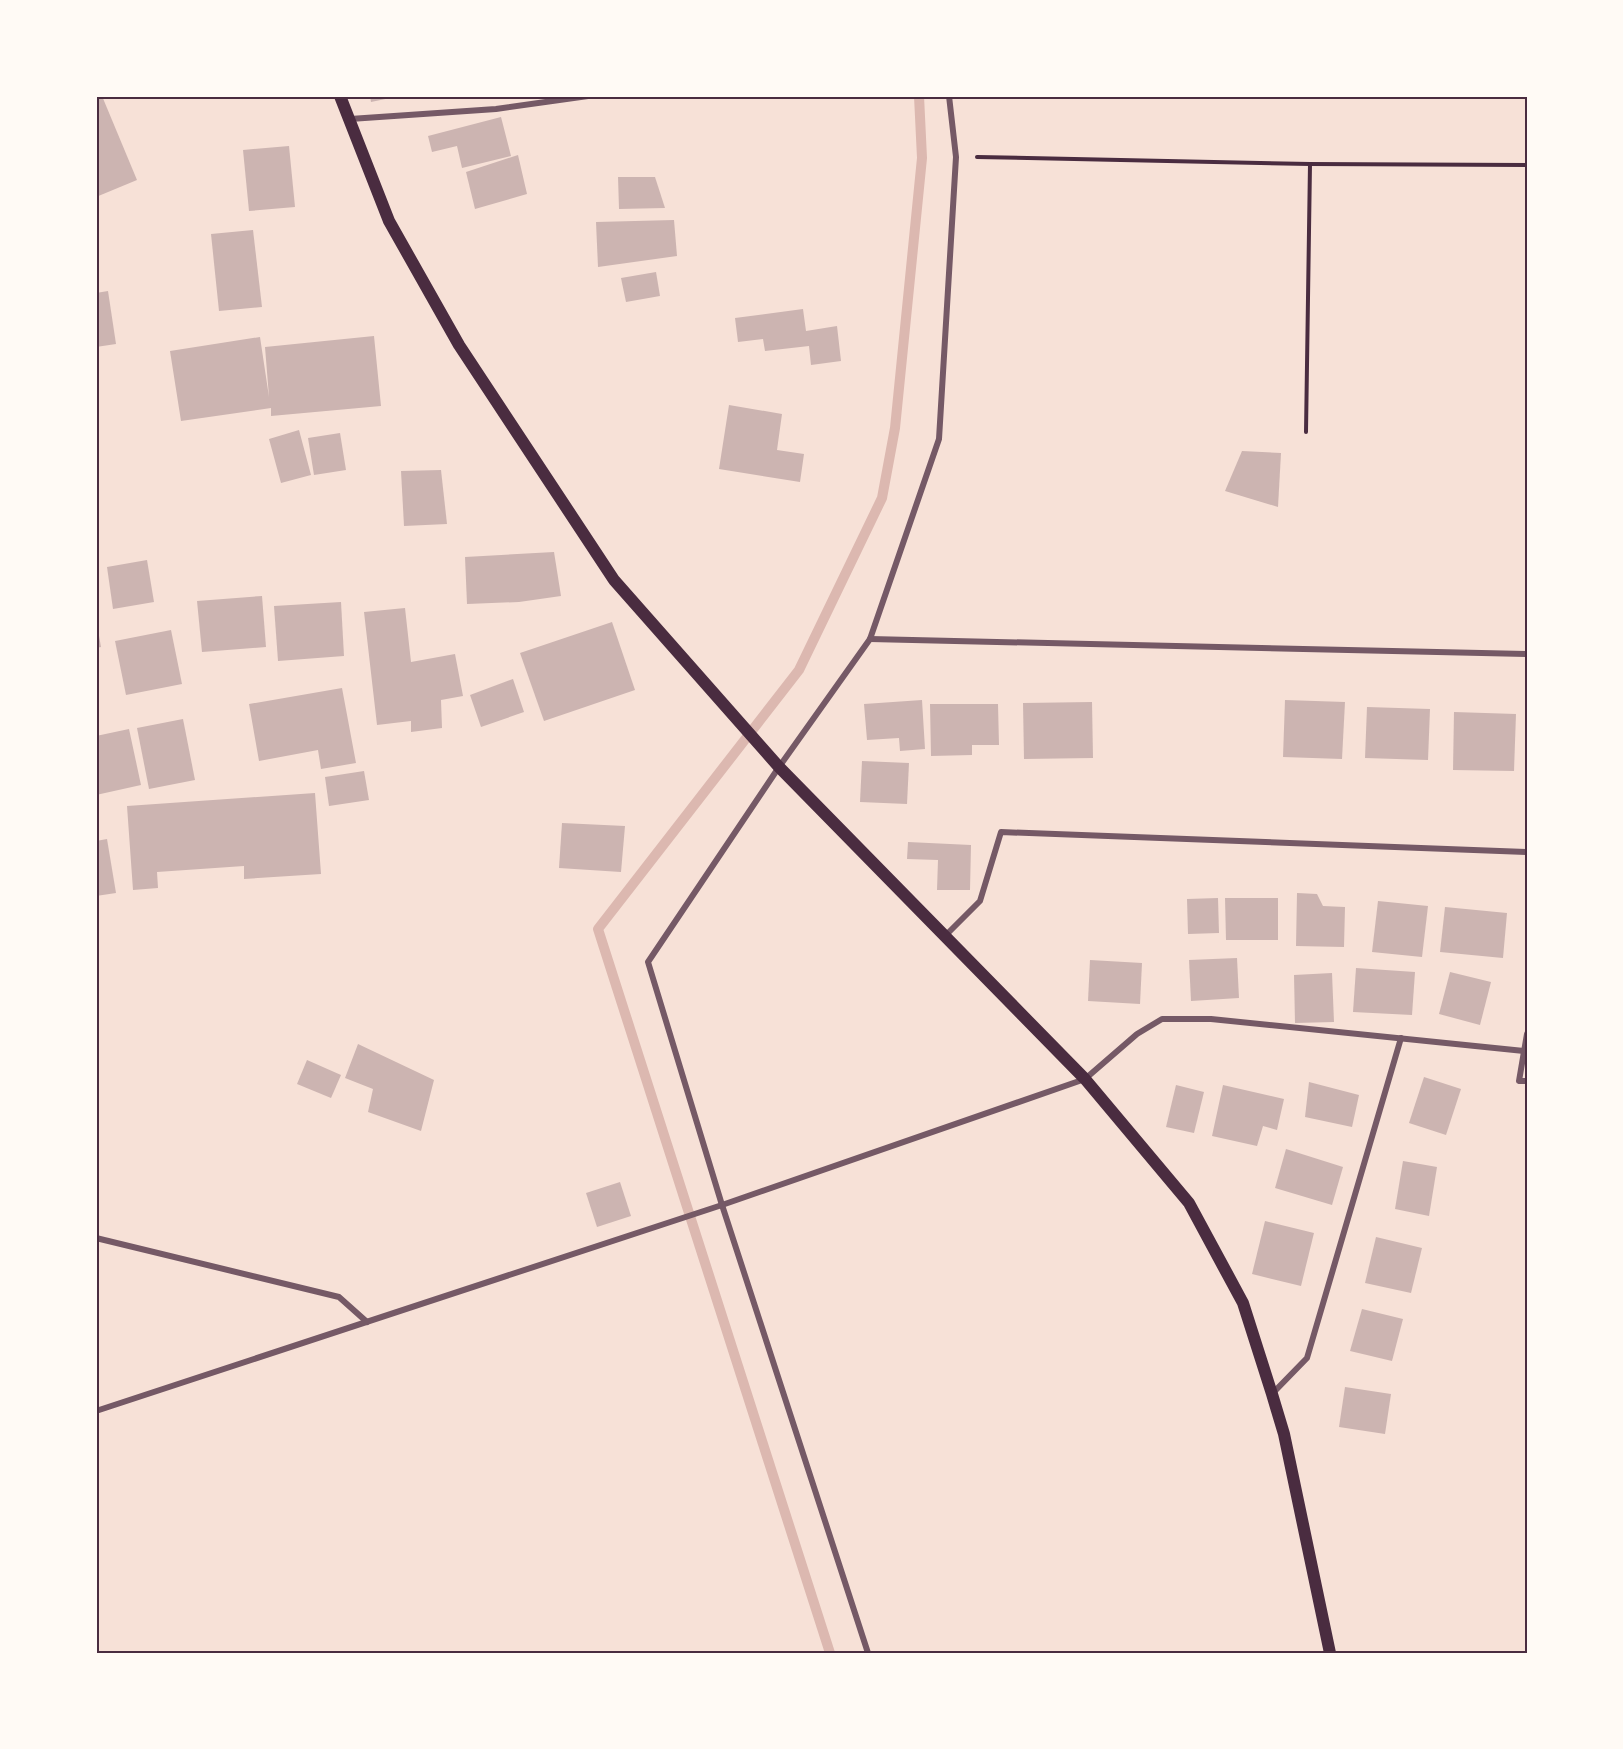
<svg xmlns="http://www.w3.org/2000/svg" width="1623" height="1749" font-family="'Open Sans',sans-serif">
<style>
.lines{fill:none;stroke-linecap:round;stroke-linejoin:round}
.stream{stroke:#dcb8b0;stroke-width:10}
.building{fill:#ccb4b1}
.path{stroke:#4a2c40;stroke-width:4}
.minor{stroke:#755966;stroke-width:6}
.secondary{stroke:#4a2c40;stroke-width:12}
.neatline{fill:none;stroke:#4a2c40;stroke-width:2}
</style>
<rect width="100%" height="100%" fill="#f7e1d7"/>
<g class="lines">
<polyline class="stream" points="830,1653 598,929 799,670 882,498 895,428 922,158 919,96"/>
</g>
<g class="building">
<polygon points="96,96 102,96 137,180 96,197"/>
<polygon points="370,96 395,96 395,97 371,102"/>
<polygon points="501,117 511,156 462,168 457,146 432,152 428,136"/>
<polygon points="289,146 295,207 249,211 243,150"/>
<polygon points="518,155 527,194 475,209 466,172"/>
<polygon points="618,177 655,177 665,208 619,209"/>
<polygon points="674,220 677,256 598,267 596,222"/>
<polygon points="253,230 262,307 219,311 211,234"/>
<polygon points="656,272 660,296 626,302 621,278"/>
<polygon points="108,291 116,344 96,347 96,293"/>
<polygon points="803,309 806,331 837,326 841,361 811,365 809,346 765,351 763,339 738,342 735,318"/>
<polygon points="374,336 381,406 271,416 271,408 181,421 170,351 260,337 269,397 265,347"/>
<polygon points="729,405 782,414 777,450 804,454 800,482 719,469"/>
<polygon points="299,430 311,475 281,483 269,439"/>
<polygon points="340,433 346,470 314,475 308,438"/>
<polygon points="1242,451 1281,453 1278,507 1225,491"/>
<polygon points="441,470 447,524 404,526 401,471"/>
<polygon points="554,552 561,596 519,602 467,604 465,557"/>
<polygon points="147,560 154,602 113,609 107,567"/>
<polygon points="262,596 266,647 202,652 197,601"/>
<polygon points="341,602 344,656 278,661 274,606"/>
<polygon points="405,608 411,662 455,654 463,696 441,700 442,728 411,732 411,721 377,725 364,612"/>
<polygon points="96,619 101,647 96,648"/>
<polygon points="612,622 635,690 544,721 520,653"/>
<polygon points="171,630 182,684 126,695 115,641"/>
<polygon points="513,679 524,712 481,727 470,695"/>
<polygon points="342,688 356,763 321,769 318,750 259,761 249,704"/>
<polygon points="922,700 925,749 900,751 899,738 867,740 864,704"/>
<polygon points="1285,700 1345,702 1342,759 1283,757"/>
<polygon points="1092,702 1093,758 1024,759 1023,703"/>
<polygon points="930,704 998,704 999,745 972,745 972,755 931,756"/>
<polygon points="1367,707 1430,709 1428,760 1365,758"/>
<polygon points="1454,712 1516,714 1514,771 1453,770"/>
<polygon points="183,719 195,780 149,789 137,728"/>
<polygon points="129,729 141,785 96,795 96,736"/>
<polygon points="862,761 909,763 907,804 860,802"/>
<polygon points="364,771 369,800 329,806 325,777"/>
<polygon points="315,793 321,874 244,879 244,866 157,872 158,888 133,890 127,806"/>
<polygon points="562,823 625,826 621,872 559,868"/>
<polygon points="107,839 116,893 96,896 96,841"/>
<polygon points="908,842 971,845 970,890 937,890 938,860 907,859"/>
<polygon points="1297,893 1317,894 1323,906 1345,907 1344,947 1296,946"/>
<polygon points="1218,898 1219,933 1188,934 1187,899"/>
<polygon points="1225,898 1278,898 1278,940 1226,940"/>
<polygon points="1378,901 1428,906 1422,957 1372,952"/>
<polygon points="1445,907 1507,913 1503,958 1440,952"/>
<polygon points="1237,958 1239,998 1191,1001 1189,960"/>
<polygon points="1090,960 1142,963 1140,1004 1088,1001"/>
<polygon points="1356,968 1415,972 1412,1015 1353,1012"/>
<polygon points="1450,972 1491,982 1480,1025 1439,1014"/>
<polygon points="1332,973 1334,1022 1295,1023 1294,975"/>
<polygon points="358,1044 434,1080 421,1131 368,1112 373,1089 345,1078"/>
<polygon points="307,1060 341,1075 331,1098 297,1084"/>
<polygon points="1424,1077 1461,1089 1446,1135 1409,1123"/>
<polygon points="1309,1082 1359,1095 1352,1127 1305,1117"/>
<polygon points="1176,1085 1204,1092 1194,1133 1166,1127"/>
<polygon points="1223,1085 1284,1099 1277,1130 1263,1126 1257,1146 1212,1136"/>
<polygon points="1286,1149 1343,1167 1332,1205 1275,1188"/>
<polygon points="1403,1161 1437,1167 1429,1216 1395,1209"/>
<polygon points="620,1182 631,1216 597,1227 586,1193"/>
<polygon points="1265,1221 1314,1233 1301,1286 1252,1274"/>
<polygon points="1376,1237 1422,1248 1411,1293 1365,1283"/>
<polygon points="1362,1309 1403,1319 1392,1361 1350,1351"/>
<polygon points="1345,1387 1391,1394 1385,1434 1339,1427"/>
</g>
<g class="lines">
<g class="path">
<polyline points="977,157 1310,164 1527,165"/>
<polyline points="1306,432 1310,164"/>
</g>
<g class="minor">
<polyline points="350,119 496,109 588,96"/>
<polyline points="870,639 1527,654"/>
<polyline points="945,936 980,901 1001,832 1527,852"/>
<polyline points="1527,1034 1519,1081 1527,1081"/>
<polyline points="96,1238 339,1297 367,1322"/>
<polyline points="1272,1394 1307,1358 1401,1038"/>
<polyline points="96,1411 722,1205 1085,1079 1137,1034 1162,1019 1211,1019 1524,1051"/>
<polyline points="868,1653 722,1205 648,962 779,767 870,639 939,439 956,157 949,96"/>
</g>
<polyline class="secondary" points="340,96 389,221 459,345 614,580 779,767 1085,1079 1189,1203 1243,1303 1272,1394 1284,1434 1330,1653"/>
</g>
<rect width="1623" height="1749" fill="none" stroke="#fffaf5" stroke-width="195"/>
<rect x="98" y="98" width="1428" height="1554" class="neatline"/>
</svg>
